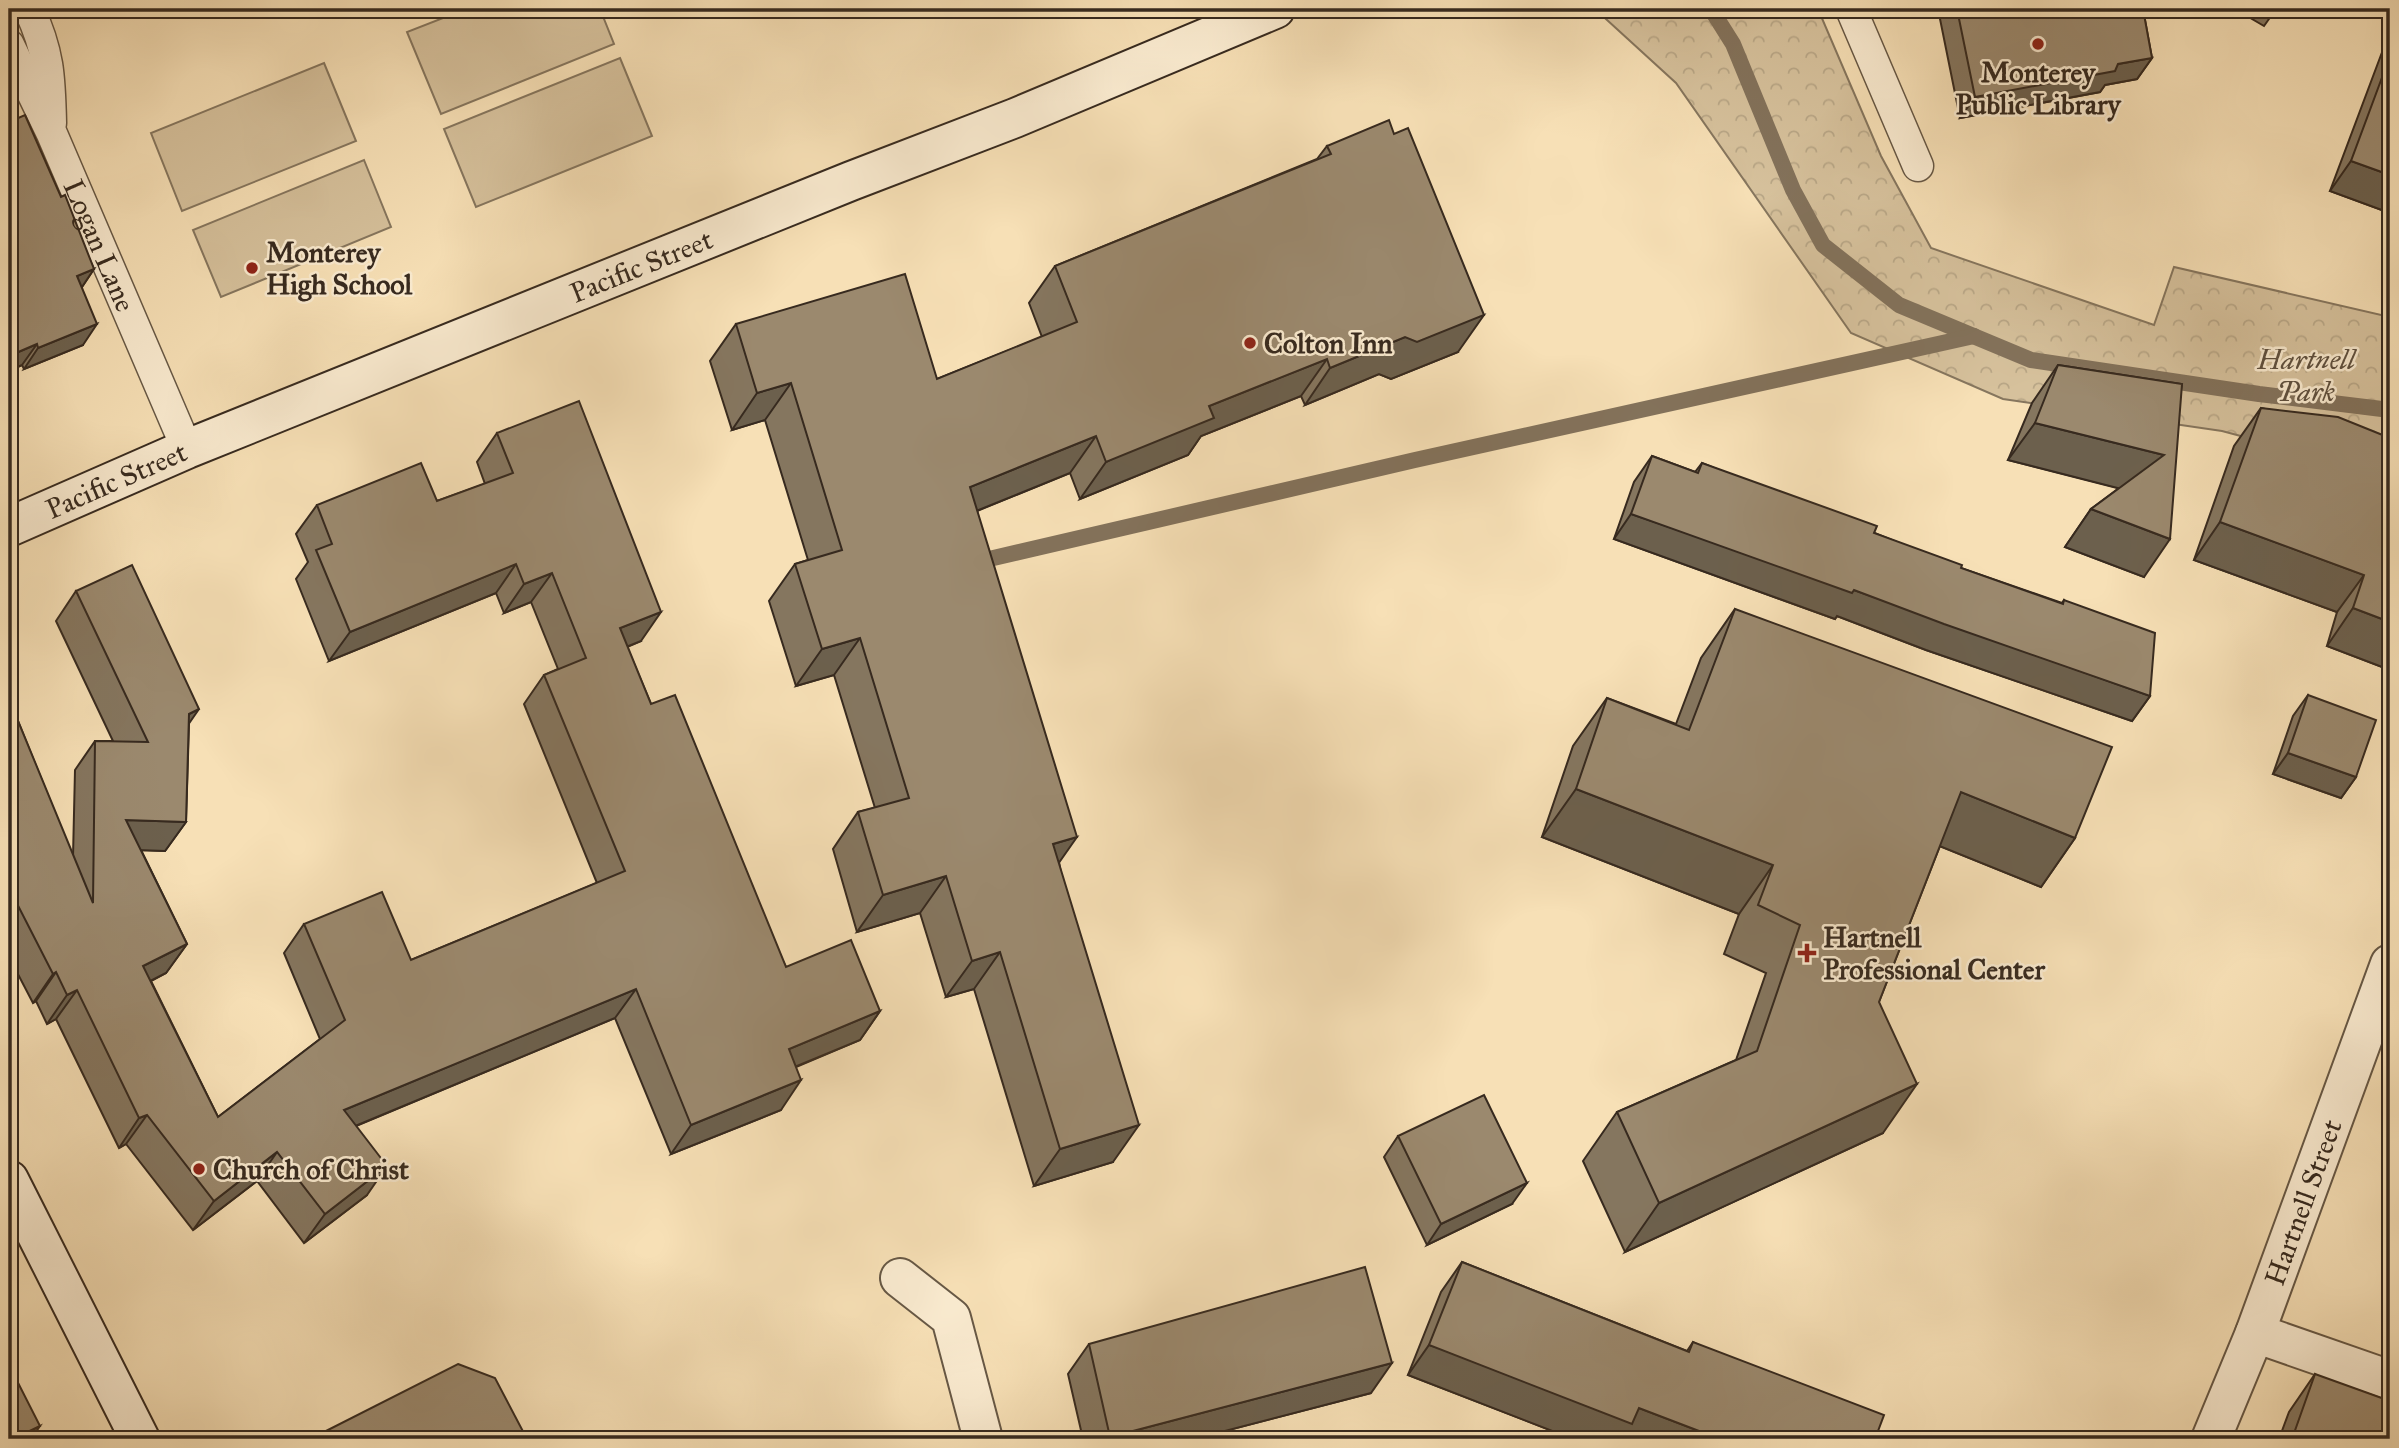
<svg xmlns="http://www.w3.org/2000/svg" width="2399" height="1448" font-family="'IM FELL Great Primer',serif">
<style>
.park{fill:url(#park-crowns);stroke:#86765e;stroke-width:2}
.garden{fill:#d6c19c;stroke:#86765e;stroke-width:2}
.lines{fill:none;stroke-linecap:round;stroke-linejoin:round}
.stream{stroke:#83725b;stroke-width:16}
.lane-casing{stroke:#675845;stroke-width:33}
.street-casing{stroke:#675845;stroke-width:42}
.secondary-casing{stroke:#372a1f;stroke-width:42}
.lane{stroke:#faebd0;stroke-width:30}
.street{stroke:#faebd0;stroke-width:38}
.secondary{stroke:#faebd0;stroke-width:38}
.wall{fill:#85765f;stroke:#372a1f;stroke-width:2}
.shaded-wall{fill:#6c604d;stroke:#372a1f;stroke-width:2}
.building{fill:#9b896e;stroke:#372a1f;stroke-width:2}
.poi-dot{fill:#8f2418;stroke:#faebd0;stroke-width:2.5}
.labels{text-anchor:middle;stroke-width:5;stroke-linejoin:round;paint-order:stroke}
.poi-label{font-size:28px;font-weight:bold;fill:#372a1f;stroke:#faebd0;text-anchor:start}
.street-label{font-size:28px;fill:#372a1f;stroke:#faebd0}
.park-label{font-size:28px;font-style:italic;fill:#5f503e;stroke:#faebd0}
</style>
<defs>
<pattern id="park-crowns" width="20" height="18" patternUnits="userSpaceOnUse" patternTransform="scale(1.75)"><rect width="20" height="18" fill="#d6c19c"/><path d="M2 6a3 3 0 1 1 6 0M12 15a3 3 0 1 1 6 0" fill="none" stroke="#b8a686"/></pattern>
</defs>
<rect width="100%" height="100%" fill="#f7e0b6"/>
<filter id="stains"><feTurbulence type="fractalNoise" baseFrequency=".00286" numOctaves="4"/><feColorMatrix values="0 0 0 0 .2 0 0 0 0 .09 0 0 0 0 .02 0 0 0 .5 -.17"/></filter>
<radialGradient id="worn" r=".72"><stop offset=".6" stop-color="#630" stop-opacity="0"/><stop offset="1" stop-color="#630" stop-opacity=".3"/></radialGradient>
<polygon class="park" points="1595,9 1818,9 1881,156 1931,248 2154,325 2174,267 2390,317 2390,487 2312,455 2222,431 2003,399 1851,333 1676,83"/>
<g class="garden">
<polygon points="466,9 600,9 614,44 441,114 407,32"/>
<polygon points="620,58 652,136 476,207 444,129"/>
<polygon points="324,63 356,141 182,211 151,133"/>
<polygon points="364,160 391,227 221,297 193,230"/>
</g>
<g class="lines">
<g class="stream">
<polyline points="1711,9 1733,44 1793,190 1823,245 1899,305 2031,360 2259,394 2390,410"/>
<polyline points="972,563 1415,460 1974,336"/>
</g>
<defs>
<g id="lane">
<path d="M29,9c20,42 21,68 22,114"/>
<polyline points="1851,9 1918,166"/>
<path id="s1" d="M9,45l43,89 135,315"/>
</g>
<g id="street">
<polyline points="900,1278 951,1318 983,1439"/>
<polyline points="2255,1333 2390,1380"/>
<path id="s2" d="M2211,1439l44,-106 135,-369"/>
</g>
<g id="secondary">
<path id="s3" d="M9,527l178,-78 664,-268 164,-63 260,-109"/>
<polyline points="9,1180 140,1439"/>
</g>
</defs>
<use href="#lane" class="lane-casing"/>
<use href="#street" class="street-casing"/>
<use href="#secondary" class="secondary-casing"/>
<use href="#lane" class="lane"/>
<use href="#street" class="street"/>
<use href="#secondary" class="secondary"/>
</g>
<g class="wall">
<polygon points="1938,9 2143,9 2152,58 2137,79 2105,85 2100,92 1960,118"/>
<polygon points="2235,9 2276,9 2264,26"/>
<polygon points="2390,31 2390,213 2330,191"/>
<polygon points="9,122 61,197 94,269 82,287 83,345 24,369 22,365 9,371"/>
<polygon points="1327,146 1458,352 1391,379 1379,374 1305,405 1301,396 1201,436 1188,455 1080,499 1070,473 977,511 1059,862 1113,1162 1034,1186 974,989 946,997 920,913 857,932 833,849 858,812 875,808 834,675 796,686 769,601 795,564 808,560 765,420 732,430 710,361 736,324 937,379 1042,337 1029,303 1055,266 1317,159"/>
<polygon points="2058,365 2182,384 2144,577 2065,547 2091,509 2119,488 2008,460 2032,403"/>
<polygon points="2261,408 2390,438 2390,670 2327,646 2337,612 2194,560 2234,446"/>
<polygon points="497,433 641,641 627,647 651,704 786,967 880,1011 860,1040 796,1067 781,1110 671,1154 615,1018 356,1126 367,1195 304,1243 257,1181 193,1230 126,1144 119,1148 56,1019 47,1024 36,1001 33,1003 9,957 9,699 73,857 75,770 95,741 113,741 56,621 76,591 189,724 186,822 165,851 141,850 187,944 166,973 151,981 218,1117 320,1039 284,953 304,924 411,960 597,883 524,704 544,675 558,669 531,602 504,613 496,593 329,661 296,579 308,562 296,534 317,505 437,501 485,484 477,462"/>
<polygon points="1652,456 1695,472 1702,463 1961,568 2062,603 2064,600 2150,696 2132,721 1926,650 1837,616 1835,619 1614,539 1634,482"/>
<polygon points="1735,609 2075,838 2041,887 1940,846 1879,1002 1883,1133 1625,1252 1583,1161 1617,1112 1736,1060 1766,973 1724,954 1739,914 1542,837 1573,746 1607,698 1676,724 1701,658"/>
<polygon points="2308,695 2356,777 2341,798 2273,774 2293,716"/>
<polygon points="1398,1136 1512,1204 1427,1245 1384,1157"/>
<polygon points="1462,1262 1687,1351 1693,1342 1875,1439 1573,1439 1408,1375 1441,1292"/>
<polygon points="1089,1344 1371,1393 1194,1439 1083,1439 1068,1374"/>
<polygon points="2315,1374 2390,1439 2279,1439 2289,1412"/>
</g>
<g class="shaded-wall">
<polygon points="2152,58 2137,79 2105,85 2100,92 1960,118 1975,97 2118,64"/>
<polygon points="2351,161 2390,175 2390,213 2330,191"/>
<polygon points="94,269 80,290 77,276"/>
<polygon points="1484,315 1458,352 1391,379 1379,374 1305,405 1330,368 1405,337"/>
<polygon points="97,324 83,345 24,369 38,348"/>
<polygon points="37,344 22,365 9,371 9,356"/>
<polygon points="1327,359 1301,396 1201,436 1188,455 1080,499 1106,462 1209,406"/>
<polygon points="791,383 765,420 732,430 757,393"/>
<polygon points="2035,423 2164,455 2137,493 2008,460"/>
<polygon points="1096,436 1070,473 944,524 970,487"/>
<polygon points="2091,509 2170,539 2144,577 2065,547"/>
<polygon points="1631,514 1854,590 2150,696 2132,721 1926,650 1837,616 1835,619 1614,539"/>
<polygon points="2220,522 2364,575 2337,612 2194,560"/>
<polygon points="516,564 496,593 329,661 350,632"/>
<polygon points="552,573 531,602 504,613 524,584"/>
<polygon points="2353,608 2390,622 2390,670 2327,646"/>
<polygon points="661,612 641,641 599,658 620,628"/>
<polygon points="860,638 834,675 796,686 822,649"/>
<polygon points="199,709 179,738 189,714"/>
<polygon points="2288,753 2356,777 2341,798 2273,774"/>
<polygon points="1576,789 1773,865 1739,914 1542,837"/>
<polygon points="1961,792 2075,838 2041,887 1927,841"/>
<polygon points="126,820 186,822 165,851 106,849"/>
<polygon points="1077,837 1051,874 1053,844"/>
<polygon points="946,876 920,913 857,932 883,895"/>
<polygon points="187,944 166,973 123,995 143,966"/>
<polygon points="1000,952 974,989 946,997 972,961"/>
<polygon points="56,972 36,1001 33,1003 53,974"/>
<polygon points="636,989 615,1018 324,1139 344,1110"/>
<polygon points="77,990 56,1019 47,1024 67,995"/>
<polygon points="880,1011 860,1040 768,1078 789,1049"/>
<polygon points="801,1080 781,1110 671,1154 691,1125"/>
<polygon points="1917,1084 1883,1133 1625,1252 1659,1203"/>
<polygon points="147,1115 126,1144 119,1148 139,1118"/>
<polygon points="1139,1125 1113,1162 1034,1186 1060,1149"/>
<polygon points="277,1152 257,1181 193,1230 214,1201"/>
<polygon points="387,1166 367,1195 304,1243 325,1214"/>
<polygon points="1527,1183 1512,1204 1427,1245 1441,1224"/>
<polygon points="1429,1345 1639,1408 1720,1439 1573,1439 1408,1375"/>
<polygon points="1392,1363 1371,1393 1194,1439 1108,1439 1110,1437"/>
<polygon points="40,1426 31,1439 13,1439"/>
</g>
<g class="building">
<polygon points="1957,9 2143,9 2152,58 2118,64 2115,71 1975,97"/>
<polygon points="2390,56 2390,175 2351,161"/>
<polygon points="25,115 61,197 65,195 94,269 77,276 97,324 38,348 37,344 9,356 9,122"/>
<polygon points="1389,120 1394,134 1408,128 1484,315 1417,342 1405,337 1330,368 1327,359 1209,406 1214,418 1106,462 1096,436 970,487 1077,837 1053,844 1139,1125 1060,1149 1000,952 972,961 946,876 883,895 858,812 909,798 860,638 822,649 795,564 842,550 791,383 757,393 736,324 905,274 937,379 1077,322 1055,266 1331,154 1327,146"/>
<polygon points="2058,365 2182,384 2170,539 2091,509 2164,455 2035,423"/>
<polygon points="579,401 661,612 620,628 651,704 675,695 786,967 851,940 880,1011 789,1049 801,1080 691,1125 636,989 344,1110 387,1166 325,1214 277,1152 214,1201 147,1115 139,1118 77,990 67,995 56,972 53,974 9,888 9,699 93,903 95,741 148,742 76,591 132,565 199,709 189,714 186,822 126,820 187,944 143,966 218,1117 345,1020 304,924 382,892 411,960 625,871 544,675 586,658 552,573 524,584 516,564 350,632 316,550 332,544 317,505 421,463 437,501 513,473 497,433"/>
<polygon points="2261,408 2338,417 2390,438 2390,622 2353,608 2364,575 2220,522"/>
<polygon points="1652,456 1698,473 1702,463 1877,526 1874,533 1962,565 1961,568 2063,604 2064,600 2155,633 2150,696 1944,624 1854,590 1852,593 1631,514"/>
<polygon points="1735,609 2112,747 2075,838 1961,792 1879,1002 1917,1084 1659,1203 1617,1112 1757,1051 1800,925 1758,905 1773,865 1576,789 1607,698 1689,730"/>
<polygon points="2308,695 2376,720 2356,777 2288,753"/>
<polygon points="1484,1095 1527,1183 1441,1224 1398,1136"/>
<polygon points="1462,1262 1689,1352 1693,1342 1884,1415 1875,1439 1720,1439 1639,1408 1632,1424 1429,1345"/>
<polygon points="1365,1267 1392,1363 1110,1437 1089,1344"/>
<polygon points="458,1364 495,1378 527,1439 320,1439 318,1435"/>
<polygon points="9,1365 40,1426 13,1439 9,1439"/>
<polygon points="2315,1374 2390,1401 2390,1439 2292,1439"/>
</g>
<g class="poi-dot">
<circle cx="2038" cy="44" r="7"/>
<circle cx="252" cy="268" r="7"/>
<circle cx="1250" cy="343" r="7"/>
<path d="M1803.5 942.5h7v7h7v7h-7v7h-7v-7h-7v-7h7z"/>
<circle cx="199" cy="1169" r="7"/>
</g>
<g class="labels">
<g class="poi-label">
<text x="2038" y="82" text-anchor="middle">Monterey<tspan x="2038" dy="32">Public Library</tspan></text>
<text x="266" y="262">Monterey<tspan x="266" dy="32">High School</tspan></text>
<text x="1264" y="353">Colton Inn</text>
<text x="1823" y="947">Hartnell<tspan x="1823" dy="32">Professional Center</tspan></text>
<text x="213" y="1179">Church of Christ</text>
</g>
<g class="street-label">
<text dy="10" stroke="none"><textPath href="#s1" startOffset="220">Logan Lane</textPath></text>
<text dy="10" stroke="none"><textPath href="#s3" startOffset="684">Pacific Street</textPath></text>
<text dy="10" stroke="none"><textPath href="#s3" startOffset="117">Pacific Street</textPath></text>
<text dy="10" stroke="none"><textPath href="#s2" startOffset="254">Hartnell Street</textPath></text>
</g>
<g class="park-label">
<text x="2306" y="369">Hartnell<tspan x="2306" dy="32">Park</tspan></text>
</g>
</g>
<rect width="2399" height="1448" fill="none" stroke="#f7e0b6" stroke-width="35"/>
<rect x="10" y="10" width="2378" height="1427" fill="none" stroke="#372a1f" stroke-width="3.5"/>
<rect x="18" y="18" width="2364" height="1413" fill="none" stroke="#372a1f" stroke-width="2"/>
<rect width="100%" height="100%" filter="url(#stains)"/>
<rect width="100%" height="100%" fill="url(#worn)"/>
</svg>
